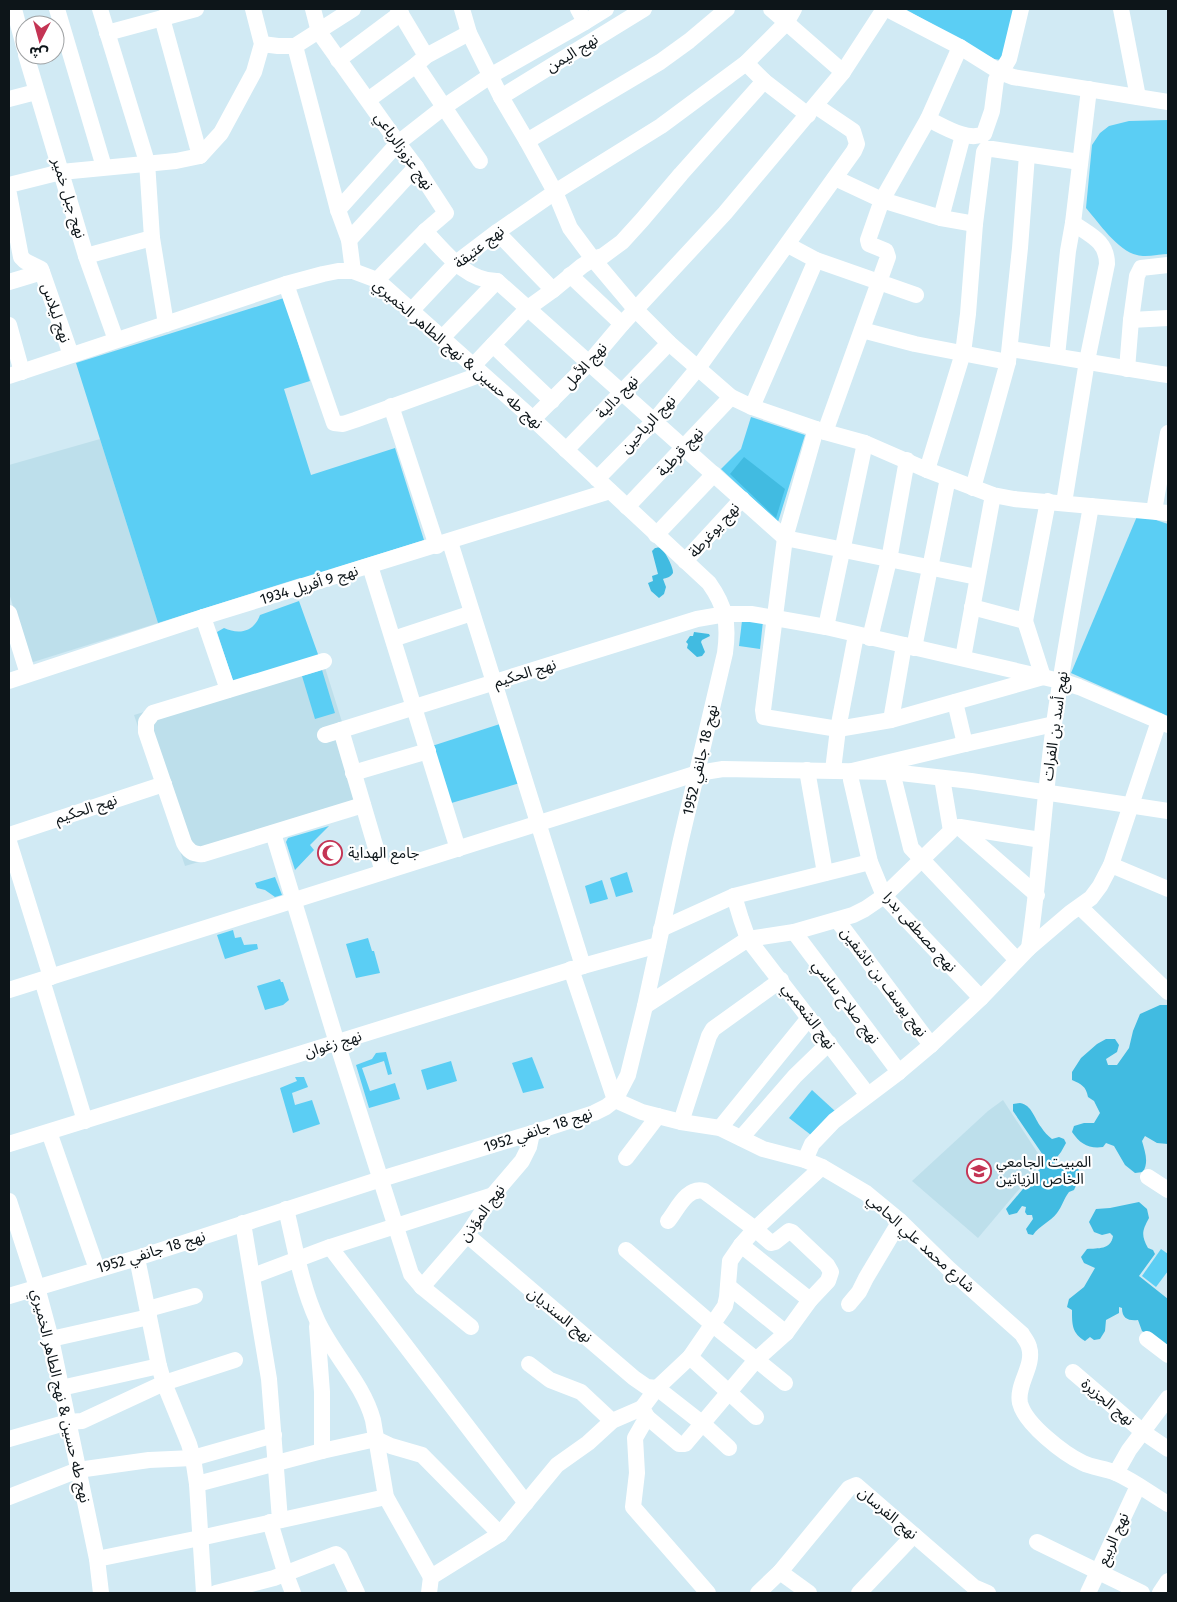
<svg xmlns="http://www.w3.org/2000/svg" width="1177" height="1602" font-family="'Fira Sans','Noto Sans Arabic',sans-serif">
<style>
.built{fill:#bddfeb}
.green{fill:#5bcef4}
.forest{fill:#41bbe1}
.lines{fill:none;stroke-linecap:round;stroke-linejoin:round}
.minor{stroke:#fff;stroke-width:16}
.labels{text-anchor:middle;stroke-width:4.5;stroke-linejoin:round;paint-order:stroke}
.street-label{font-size:15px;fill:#0d1519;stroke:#fff}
.poi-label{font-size:15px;fill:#0d1519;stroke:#fff;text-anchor:start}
</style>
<rect width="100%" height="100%" fill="#d1eaf4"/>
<g class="built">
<polygon points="100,439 158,623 30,663 9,593 9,465"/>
<polygon points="322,658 370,811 185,866 134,715"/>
<polygon points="1003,1100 1043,1161 978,1238 912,1181 988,1111"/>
</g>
<g class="green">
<polygon points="905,9 1015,9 1001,60 994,59"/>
<path d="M1168,120v134c-9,0 -22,4 -31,1 -19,-4 -38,-32 -51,-47l6,-63 8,-12 9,-7 20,-5z"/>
<path d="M284,298l26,83 -26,8 27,86 84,-27 29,92 -89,28c-6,7 -26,12 -35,10l-142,45 -82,-260z"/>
<polygon points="751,417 805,435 778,522 721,469 741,449"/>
<polygon points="1138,514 1168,524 1168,716 1071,673"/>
<path d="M299,601l20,56 -85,27 -17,-52 7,-4c15,7 30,4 36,-13z"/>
<polygon points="742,621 763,621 760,649 739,646"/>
<polygon points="322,670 335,713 315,719 302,676"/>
<polygon points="503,723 520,783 448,804 432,746"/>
<polygon points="329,826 310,845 314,850 295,870 286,842 288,838"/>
<polygon points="627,872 633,892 616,897 610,878"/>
<polygon points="275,877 282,895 275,897 265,890 257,888 255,883"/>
<polygon points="602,880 608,899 590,904 585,886"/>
<polygon points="233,930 235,938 241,937 244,945 257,944 258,949 225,959 217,935"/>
<polygon points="368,938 372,951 374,951 380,973 356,978 346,944"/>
<polygon points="280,979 281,982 283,982 289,1000 283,1005 265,1010 257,986"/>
<polygon points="386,1052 392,1074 388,1075 384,1061 362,1068 370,1091 395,1083 400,1099 369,1108 356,1065 372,1059 376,1053"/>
<polygon points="532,1057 544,1088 523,1093 512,1063"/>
<polygon points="451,1061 457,1081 427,1090 421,1070"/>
<polygon points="295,1077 304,1077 308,1087 292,1093 295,1105 312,1100 320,1124 293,1133 280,1088 297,1081"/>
<polygon points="812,1090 835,1111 811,1135 789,1118"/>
<polygon points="1161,1249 1168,1254 1168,1271 1156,1287 1142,1276"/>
</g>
<g class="forest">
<polygon points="744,457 785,489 776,518 730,474"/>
<path d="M655,548c2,0 3,-1 5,0 4,1 14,20 13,25 -2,4 -7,5 -10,6l3,8 -2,7 -5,4 -8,-7 -3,-8 5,-2 -1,-5 6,-2 -6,-23z"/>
<polygon points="694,632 709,634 710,636 702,640 701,642 705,652 702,656 697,657 687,648 688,644 686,642 690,636 693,636"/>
<path d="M1160,1005h8v139l-11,-1 -12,-7 -3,5c3,11 7,21 1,31l-8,1 -10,-8 -11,-19 -8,-3 -3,4c-14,2 -23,-3 -31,-15l2,-6 10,-3h10l6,-10 -6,-12 -6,-4c-2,-11 -7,-13 -16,-17v-8l9,-14 16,-14 9,-5h9l4,6 -2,7 -11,7 2,6h9l12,-17 4,-17 7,-17z"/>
<path d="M1020,1103c12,2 14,15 21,24 3,5 7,9 11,12l7,-2 5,2 2,4 -5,9 -7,9 1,3h16l7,3 2,10 -6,13 -5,2c-5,6 -7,15 -12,21 -7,9 -18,13 -24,22l-5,-1 -2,-5 7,-10 -1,-4h-5l-2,-3 1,-5 -4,-1 -5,7 -8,2 -3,-6 32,-38 7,-7v-6l-32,-47v-7z"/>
<path d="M1139,1202l8,7 2,9c-7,13 -8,17 -1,30l5,2 2,4 -16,22 29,23v50l-26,-18 -4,-11c-9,1 -16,-1 -16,-12l-3,-1v6l-13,7 -1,11 -5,8 -6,1 -4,-3 -5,4c-13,-8 -13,-16 -13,-31l-5,-3 2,-8 15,-12 11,-19 -11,-5 -3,-6 6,-8c11,-1 24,1 26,-13l-3,-3 -8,2 -8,-3 -5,-10 7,-13 14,-1z"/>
</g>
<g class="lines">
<g class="minor">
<polyline points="14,9 25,50"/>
<polyline points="57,9 104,167"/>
<polyline points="100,9 147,162 152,238 166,324"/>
<polyline points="313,9 319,32 398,143 416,167 446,213 425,231 377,280"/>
<polyline points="398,9 426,56"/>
<polyline points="462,9 469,33 501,97 527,141 555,192 570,228 593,259 636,310 669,343 731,397 752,407 825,432 865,443 927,470 993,495 1014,499 1168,513"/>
<polyline points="578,9 585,22"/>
<polyline points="771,9 843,72"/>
<polyline points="887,9 960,47 1000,72 1013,77 1168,102"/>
<polyline points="1121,9 1138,97"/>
<polyline points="162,18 200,156"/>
<polyline points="107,33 196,9"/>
<polyline points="262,44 278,46 295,46 353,9"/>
<polyline points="295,46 338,210 349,240 353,271"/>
<polyline points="26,55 86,256 116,340"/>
<polyline points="338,60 401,13"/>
<polyline points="746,63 764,81 808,115"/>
<polyline points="416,65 480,161"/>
<polyline points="501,97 644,9"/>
<polyline points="9,99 36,92"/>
<polyline points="368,100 416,65 426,56 469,33"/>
<path d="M928,119c15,7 39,23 56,15l8,-23 4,-31 13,-21 12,-50"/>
<polyline points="527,141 660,62 689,41 727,9"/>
<polyline points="835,178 882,200 941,218 975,224"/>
<polyline points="9,185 61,172 176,161 200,156 221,133 254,72 262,44 253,9"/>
<polyline points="9,194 21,257 25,261 41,269 71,355"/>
<polyline points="338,210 398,143 444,107 490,76 585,22 606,9"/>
<polyline points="941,218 963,135"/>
<path d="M425,231c20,21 41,50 72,50l288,257 192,39"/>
<polyline points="497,232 553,290"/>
<polyline points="349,240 416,167"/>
<polyline points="788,245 816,260 916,295"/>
<polyline points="86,256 152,238"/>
<polyline points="570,275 622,324"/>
<polyline points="9,282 42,272"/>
<polyline points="286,284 334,423 343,424 355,420 482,374"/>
<polyline points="411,311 456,263 497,232 555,192 661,126 746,63 786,23 794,9"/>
<polyline points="1131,320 1168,318"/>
<polyline points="9,325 22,372"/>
<polyline points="862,330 915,344 1008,362"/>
<polyline points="442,338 497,281"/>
<polyline points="493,345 552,401"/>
<path d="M1010,349c53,8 105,18 158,26"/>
<polyline points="1057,356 1068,251 1073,223 1089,89"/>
<polyline points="473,366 528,308 553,290 582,266 593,259 603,256 622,242 642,220 681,174 764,81"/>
<polyline points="1127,369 1131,320 1137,276 1141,268 1168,265"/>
<path d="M9,376l277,-92 37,-10 15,-3h15l24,9 156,139 176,164c17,24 20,41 16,70l-45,191 -35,162 -17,69 -13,25 -9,7 -12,6 -62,20 -151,46 -244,79 -128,38"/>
<polyline points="391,406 437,546"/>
<polyline points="752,407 816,260"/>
<polyline points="533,419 589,363 622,324 725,213 843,72 884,9"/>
<polyline points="816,429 785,538 763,710 764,717 838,729 891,720 1043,677 1025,621 972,607"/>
<polyline points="825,432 888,257 886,251 869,244 868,240 882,200 928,119 960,47"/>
<polyline points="566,450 669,343"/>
<polyline points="927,470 963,353 968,314 975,224 984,152 986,149 992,149 1080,162"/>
<polyline points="597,479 654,421 698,368 854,151 857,144 853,131 816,106"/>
<polyline points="973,488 1008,362 1020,248 1027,155"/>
<path d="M1064,503l23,-142 20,-97c0,-23 -17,-29 -34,-41"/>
<polyline points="627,507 731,397"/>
<polyline points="1154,511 1168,433"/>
<polyline points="656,535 714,474"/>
<polyline points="450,542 583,966"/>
<polyline points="685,561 742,499"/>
<polyline points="370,566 458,849"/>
<polyline points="9,613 28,674"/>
<polyline points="203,617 228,690"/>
<polyline points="1025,621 1048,501"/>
<polyline points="826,627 865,443"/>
<polyline points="870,638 889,560 907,460"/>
<polyline points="393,639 472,613"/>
<polyline points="914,648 948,478"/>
<polyline points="963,658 993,495"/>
<path d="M324,661l-171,52 -7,9v10l38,111c4,8 10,12 19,11l160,-49"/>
<polyline points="9,681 203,617 610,491"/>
<polyline points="955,702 965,744"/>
<polyline points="891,720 904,645"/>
<polyline points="341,730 383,872"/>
<polyline points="325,735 697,619 726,614 751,614 775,618 826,627 1060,681 1079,687 1168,725"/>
<polyline points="807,770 825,873"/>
<polyline points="833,770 838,729 856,635"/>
<polyline points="892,772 911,848 1017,960"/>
<polyline points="353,773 428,751"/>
<polyline points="959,827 1037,895"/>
<polyline points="960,827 1041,840"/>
<polyline points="273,833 337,1043 411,1274 422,1287 471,1327"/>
<polyline points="9,835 164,784"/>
<polyline points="9,842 51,977"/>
<polyline points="1111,865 1168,889"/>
<polyline points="1080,907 1168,992"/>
<polyline points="837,920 931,1045"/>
<polyline points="661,929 734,896"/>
<polyline points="794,932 899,1072"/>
<path d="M1029,948c11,-75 15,-149 25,-224 10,-73 24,-145 37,-218"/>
<path d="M571,969l44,131 27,12 39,10 39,6 43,21 42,11 17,7 44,26 34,28 48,47 74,66c2,4 6,8 7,13 6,19 -13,37 -9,56 5,21 44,51 63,60 10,5 22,5 33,10 18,8 35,21 52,31"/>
<polyline points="42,980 85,1121"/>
<polyline points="9,990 698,773 723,769 892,772 971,781 1168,811"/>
<polyline points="981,998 884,896 870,862 851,780 852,771 965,744 1054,724"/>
<polyline points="645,1006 748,939 794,932 853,915 865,909 884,896 951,831 942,778"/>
<polyline points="868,1095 748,939 741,919 734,896 870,862"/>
<polyline points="681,1122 709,1036 713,1029 781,980"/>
<polyline points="720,1128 809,1018"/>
<polyline points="49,1132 97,1269"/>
<polyline points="741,1138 795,1076 829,1043"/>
<polyline points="9,1144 583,966 658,945"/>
<polyline points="626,1158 658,1116"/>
<polyline points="805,1160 812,1144 834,1121 899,1072 931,1045 981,998 1029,948 1070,913 1091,898 1100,886 1111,865 1159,721"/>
<polyline points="1148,1177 1168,1190"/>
<polyline points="493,1195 330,1247 526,1503"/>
<polyline points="9,1201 37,1287 51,1339 97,1559 101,1593"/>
<path d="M286,1209c9,37 15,76 31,111 16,35 46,63 56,100l13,77 45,80"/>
<polyline points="243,1223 269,1379 280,1520"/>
<polyline points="467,1235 634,1378 647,1387 657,1388 703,1424 729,1448"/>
<polyline points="741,1245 810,1300"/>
<polyline points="626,1250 712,1324 785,1383"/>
<polyline points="137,1258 159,1366 164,1383 189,1444 193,1458 197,1484 204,1593"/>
<polyline points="253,1276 330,1247"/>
<polyline points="728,1286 786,1333"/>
<polyline points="422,1287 467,1235 493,1195 522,1161 529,1147 532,1133"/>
<polyline points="849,1304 859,1292 866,1278 900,1221"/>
<polyline points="148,1309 195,1296"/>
<polyline points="317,1326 322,1392 322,1451"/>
<polyline points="51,1339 149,1317"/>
<polyline points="1147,1339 1168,1355"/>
<polyline points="690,1357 756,1417"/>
<polyline points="529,1364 550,1380 581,1392 612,1421"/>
<polyline points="1073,1372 1143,1432 1168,1449"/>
<polyline points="61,1388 159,1366"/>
<path d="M647,1417l32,27h6l71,-84 30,-27 24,-33 18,-19 3,-9 -4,-7 -35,-33 -3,-1 -14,11 -4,1 -16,-14 -51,-38c-17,-5 -27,19 -36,30"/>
<polyline points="9,1439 68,1422 82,1421 164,1383 235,1360"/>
<polyline points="1116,1473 1129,1450 1168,1398"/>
<polyline points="197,1484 322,1451 376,1439 391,1446 422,1455 500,1534"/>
<polyline points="9,1497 78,1470 149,1460 193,1458 274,1435"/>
<polyline points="270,1522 285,1572 293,1593"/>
<polyline points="1037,1542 1142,1593"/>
<polyline points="97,1559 200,1538 386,1497"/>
<polyline points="780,1572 809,1593"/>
<polyline points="216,1593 274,1578 336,1554 340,1557 357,1593"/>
<polyline points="429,1593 431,1577 500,1534 557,1465 588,1443 612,1421 642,1408"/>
<polyline points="708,1593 633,1507 637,1473 635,1438 647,1417 642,1408 657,1388 690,1357 725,1306 727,1297 730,1261 741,1245 755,1229 822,1167"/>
<polyline points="758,1593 780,1572 849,1488 856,1485 974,1587 988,1593"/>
<polyline points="859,1593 914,1535"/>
<polyline points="1088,1593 1138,1486"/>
<polyline points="1160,1593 1168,1581"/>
</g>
</g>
<defs>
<symbol id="mosque-ring" viewBox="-11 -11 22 22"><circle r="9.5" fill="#fff" stroke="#c43454" stroke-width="1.5"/><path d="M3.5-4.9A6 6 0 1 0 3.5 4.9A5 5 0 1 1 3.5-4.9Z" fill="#c43454"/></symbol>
<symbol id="university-ring" viewBox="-11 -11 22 22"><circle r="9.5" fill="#fff" stroke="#c43454" stroke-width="1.5"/><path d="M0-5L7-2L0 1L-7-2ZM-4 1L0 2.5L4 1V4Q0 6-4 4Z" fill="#c43454"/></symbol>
</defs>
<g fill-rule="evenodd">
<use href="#mosque-ring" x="316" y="839" width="28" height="28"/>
<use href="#university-ring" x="965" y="1157" width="28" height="28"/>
</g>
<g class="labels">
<g class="street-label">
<text transform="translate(572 53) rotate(-32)" y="5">نهج اليمن</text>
<text transform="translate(404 151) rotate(55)" y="5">نهج عزوزالرباعي</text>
<text transform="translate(69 198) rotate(73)" y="5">نهج جبل خمير</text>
<text transform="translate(479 247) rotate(-38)" y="5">نهج عتيقة</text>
<text transform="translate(56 313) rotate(71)" y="5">نهج ليلاس</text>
<text transform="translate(458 354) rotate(41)" y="5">نهج طه حسين &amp; نهج الطاهر الخميري</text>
<text transform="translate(585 366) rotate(-48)" y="5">نهج الأمل</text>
<text transform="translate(617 397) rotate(-46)" y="5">نهج دالية</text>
<text transform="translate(648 424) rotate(-47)" y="5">نهج الرياحين</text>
<text transform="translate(680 452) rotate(-47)" y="5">نهج قرطبة</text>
<text transform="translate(714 530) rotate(-48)" y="5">نهج يوغرطة</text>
<text transform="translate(309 585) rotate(-17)" y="5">نهج 9 أفريل 1934</text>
<text transform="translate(525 673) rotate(-17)" y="5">نهج الحكيم</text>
<text transform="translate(1055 726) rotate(-82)" y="5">نهج أسد بن الفرات</text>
<text transform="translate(700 760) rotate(-77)" y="5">نهج 18 جانفي 1952</text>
<text transform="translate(86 809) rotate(-18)" y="5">نهج الحكيم</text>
<text transform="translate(920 932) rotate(48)" y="5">نهج مصطفى بدرا</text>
<text transform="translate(884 982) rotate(53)" y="5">نهج يوسف بن تاشفين</text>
<text transform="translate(846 1002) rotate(53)" y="5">نهج صلاح ساسي</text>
<text transform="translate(809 1016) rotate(53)" y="5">نهج الشعمبي</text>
<text transform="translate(333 1044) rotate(-17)" y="5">نهج زغوان</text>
<text transform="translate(538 1130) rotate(-18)" y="5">نهج 18 جانفي 1952</text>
<text transform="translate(482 1213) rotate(-54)" y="5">نهج المؤذن</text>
<text transform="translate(921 1243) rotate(42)" y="5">شارع محمد علي الحامي</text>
<text transform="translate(151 1252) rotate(-17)" y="5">نهج 18 جانفي 1952</text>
<text transform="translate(560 1315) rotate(39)" y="5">نهج السنديان</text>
<text transform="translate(61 1396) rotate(77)" y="5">نهج طه حسين &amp; نهج الطاهر الخميري</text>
<text transform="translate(1108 1402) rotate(40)" y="5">نهج الجزيرة</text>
<text transform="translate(888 1513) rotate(40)" y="5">نهج الفرسان</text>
<text transform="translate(1113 1539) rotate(-66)" y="5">نهج الربيع</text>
</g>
<g class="poi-label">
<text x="348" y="858">جامع الهداية</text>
<text x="996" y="1167">المبيت الجامعي<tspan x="996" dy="17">الخاص الزياتين</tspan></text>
</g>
</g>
<rect width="1177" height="1602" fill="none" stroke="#0d1519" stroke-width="20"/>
<g transform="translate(40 40) rotate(186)"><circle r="24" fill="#ffffff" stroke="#9ea1a3"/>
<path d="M0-4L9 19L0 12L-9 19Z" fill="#c43454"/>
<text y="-8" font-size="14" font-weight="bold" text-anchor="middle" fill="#0d1519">ش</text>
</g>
</svg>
